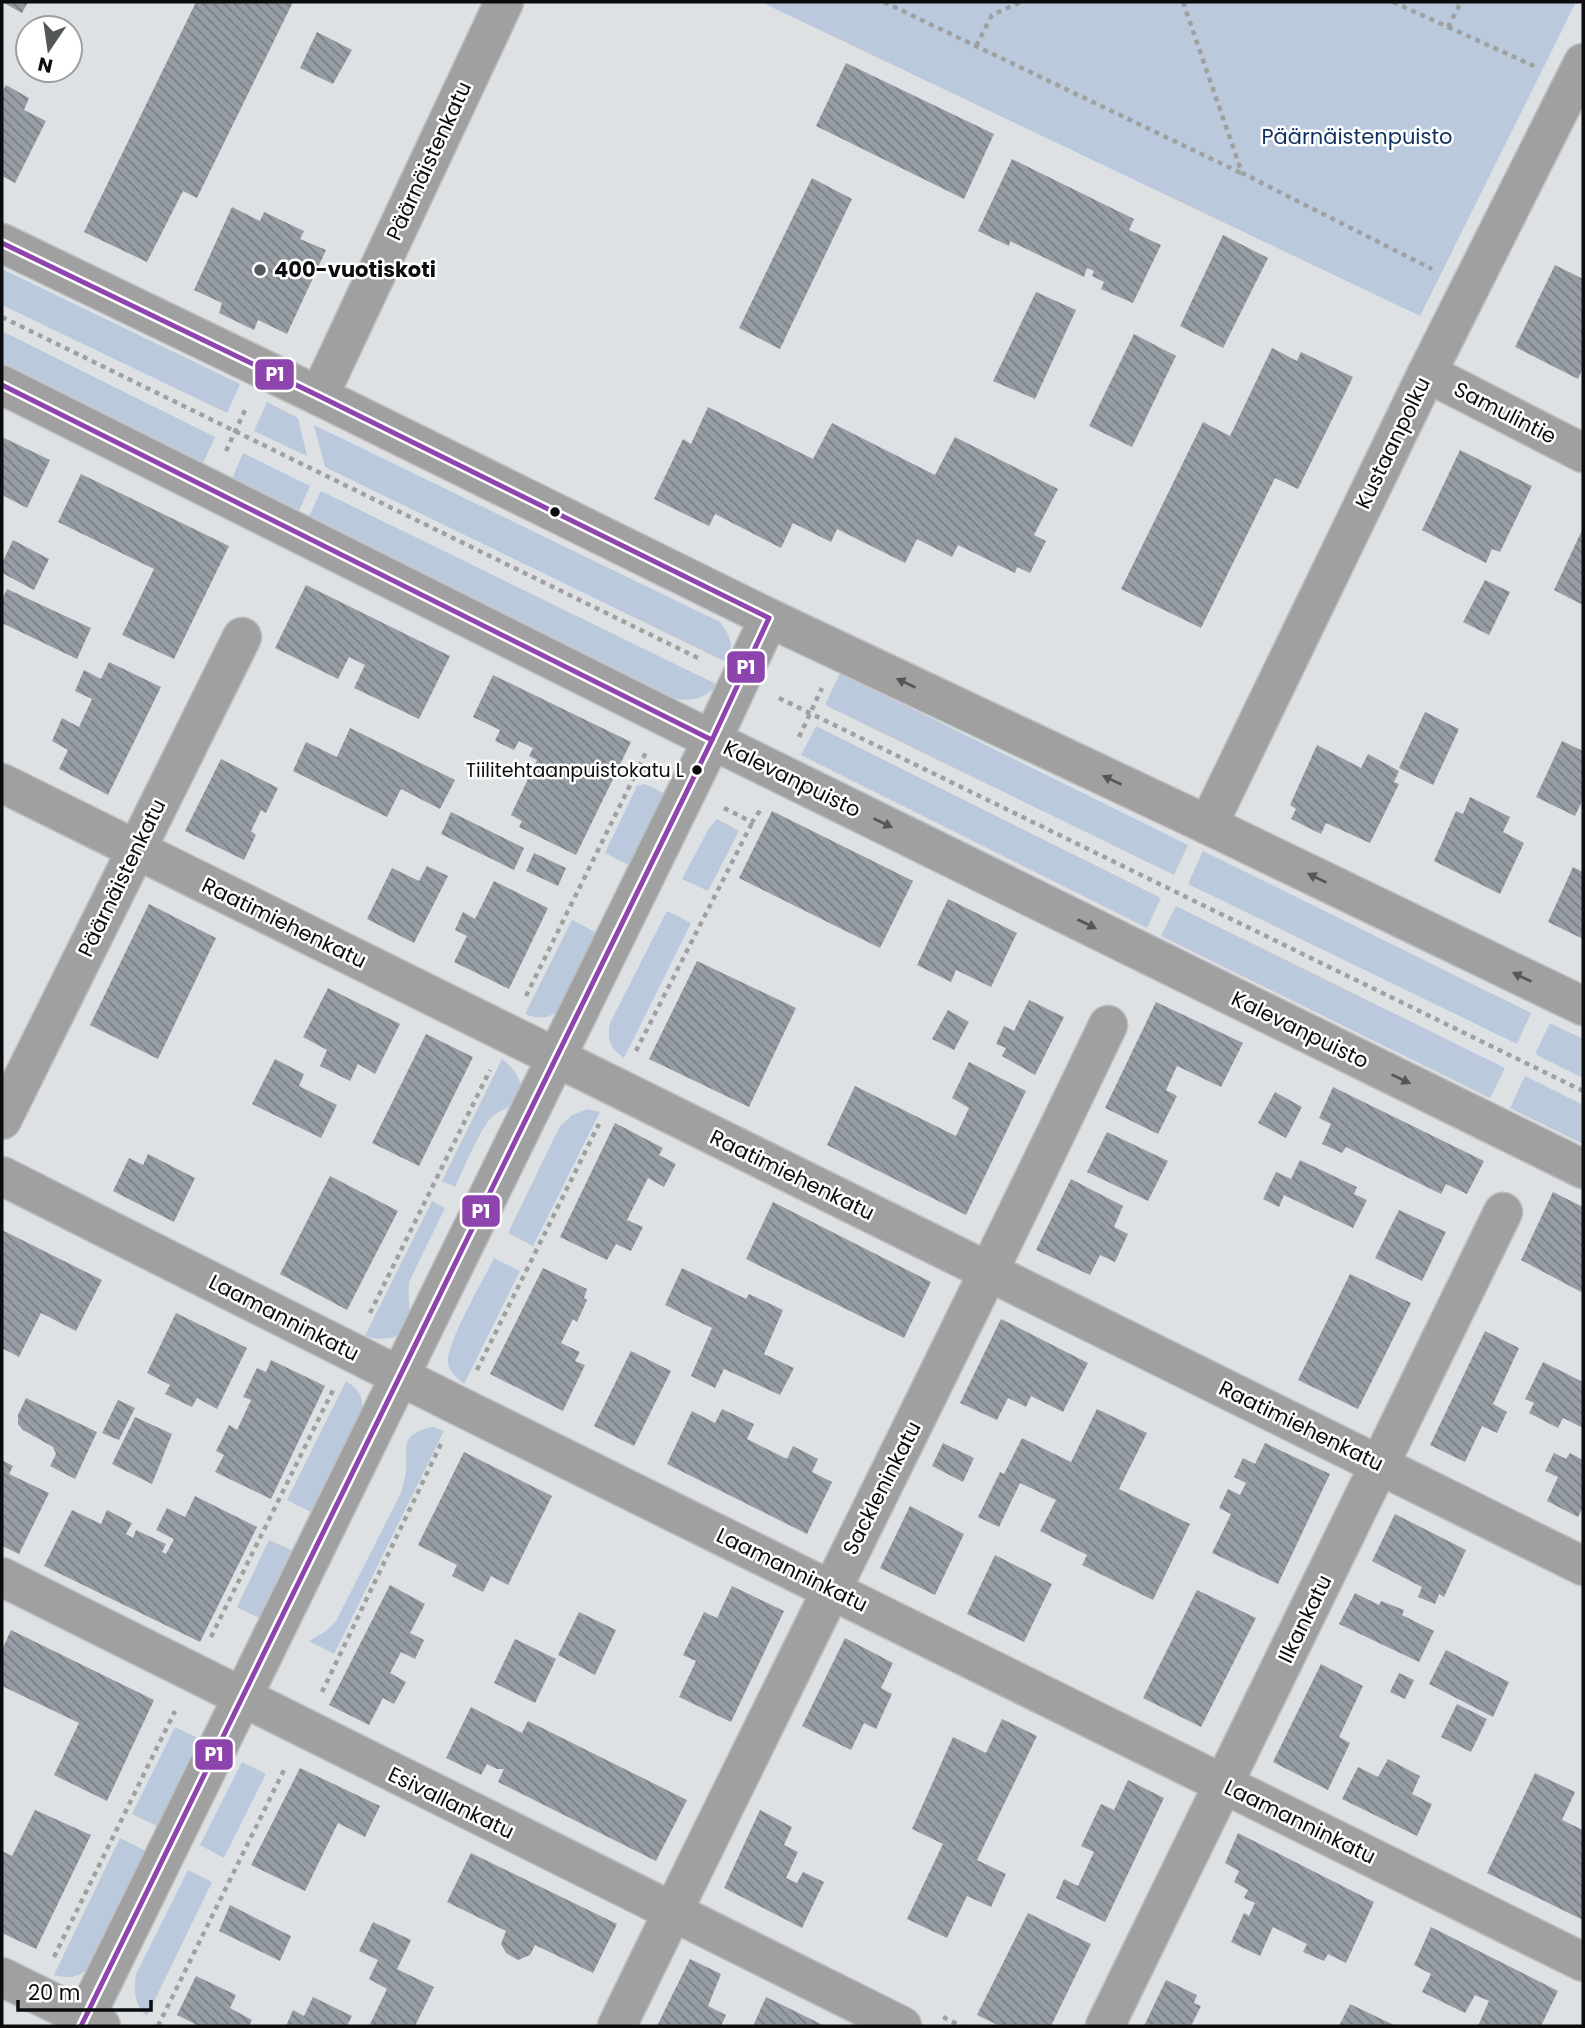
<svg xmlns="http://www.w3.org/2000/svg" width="1585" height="2028" font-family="Poppins,sans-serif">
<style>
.green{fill:#bbc9dc}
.building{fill:url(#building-back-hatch)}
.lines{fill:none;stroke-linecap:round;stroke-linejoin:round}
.street-casing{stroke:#bdbfc1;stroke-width:41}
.path{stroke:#9fa0a0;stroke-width:4.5;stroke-dasharray:5 5;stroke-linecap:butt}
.street{stroke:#a1a0a1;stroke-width:38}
.bus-1-casing{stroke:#fff;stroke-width:10}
.bus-1{stroke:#8e44ad;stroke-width:5}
.oneway{fill:#565657}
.poi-dot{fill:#545758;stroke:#fff;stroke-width:2.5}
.bus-dot{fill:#0a0c0d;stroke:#fff;stroke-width:2.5}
.labels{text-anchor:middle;stroke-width:5;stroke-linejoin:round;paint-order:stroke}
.bus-label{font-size:19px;fill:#0a0c0d;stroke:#fff;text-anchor:end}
.park-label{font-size:21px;fill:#0e315f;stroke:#fff}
.street-label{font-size:21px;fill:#0a0c0d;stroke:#fff}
.poi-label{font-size:21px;font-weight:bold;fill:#0a0c0d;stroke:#fff;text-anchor:start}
.line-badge{stroke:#fff;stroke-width:2.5}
.badge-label{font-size:19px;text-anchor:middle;font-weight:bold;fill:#fff}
</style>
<defs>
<pattern id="building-back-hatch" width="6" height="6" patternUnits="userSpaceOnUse" patternTransform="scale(1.75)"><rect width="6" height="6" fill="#979da4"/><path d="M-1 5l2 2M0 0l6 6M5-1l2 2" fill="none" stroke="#797e84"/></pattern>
</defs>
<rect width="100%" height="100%" fill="#dee1e4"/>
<g class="green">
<polygon points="761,2 1576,2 1420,316"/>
<polygon points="2,269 240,384 227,413 2,305"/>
<polygon points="2,331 215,437 203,463 2,365"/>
<polygon points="267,402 298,418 307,456 254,431"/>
<path d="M314,425l406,197c11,14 13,24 10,42l-405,-197z"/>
<polygon points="243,453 310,486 298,513 231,481"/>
<path d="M321,491l397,194c-14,14 -26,16 -45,14l-366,-179z"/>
<polygon points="840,673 1188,845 1174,875 825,705"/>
<polygon points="816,726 1161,898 1147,928 801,755"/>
<polygon points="645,784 667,795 633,867 605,853 637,786"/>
<polygon points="717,819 739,831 708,891 682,879 708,830"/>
<polygon points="1203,851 1531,1013 1517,1044 1188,884"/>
<polygon points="1176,906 1505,1068 1490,1098 1161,936"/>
<path d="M667,911l24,12 -67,135c-14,-9 -17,-19 -14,-35z"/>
<path d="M572,920l27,14c-10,19 -28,66 -43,78 -10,8 -20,6 -31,2z"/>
<polygon points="1550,1023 1583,1039 1583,1078 1535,1054"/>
<path d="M502,1059c13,10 29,30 11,45 -9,7 -20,9 -26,19 -13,19 -22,43 -32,64l-13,-6z"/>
<polygon points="1525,1076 1583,1105 1583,1144 1510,1108"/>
<polygon points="588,1109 600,1112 533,1246 508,1233 560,1126 572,1115"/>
<path d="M432,1201l13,7 -36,74c-1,11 1,22 0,34 -2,24 -26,26 -44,20z"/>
<path d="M494,1258l26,13 -56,113c-6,-5 -15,-12 -16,-21 -2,-20 36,-84 46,-105z"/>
<path d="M346,1381c16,10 18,20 16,38l-47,95 -28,-14z"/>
<path d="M433,1427l11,4 -110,223 -25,-13 17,-10 10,-10 65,-128c1,-5 3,-11 4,-16 5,-27 -10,-42 28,-50z"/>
<polygon points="269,1540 296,1552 263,1620 237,1607"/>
<polygon points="175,1727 202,1740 159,1827 132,1814"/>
<polygon points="242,1762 266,1774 224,1858 200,1845"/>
<path d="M120,1838l28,14 -54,112c-13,12 -23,16 -40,11z"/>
<path d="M188,1870l24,12 -65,134c-13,-11 -13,-25 -11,-42z"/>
</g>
<g class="building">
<polygon points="2,2 28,2 22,13"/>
<polygon points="196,2 293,2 197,198 183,191 147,262 84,232"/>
<polygon points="317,32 352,50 333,84 300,68"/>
<polygon points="846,63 994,134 964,199 816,126"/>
<polygon points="6,85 29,98 24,110 46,121 15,183 2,176 2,92"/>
<polygon points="1012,159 1134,219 1129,230 1161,245 1133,303 1101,289 1104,282 1092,276 1094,271 1087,268 1084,277 1010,241 1009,246 978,231"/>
<polygon points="812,178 852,199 780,349 739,328"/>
<polygon points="232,207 260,221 264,212 304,231 300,239 326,250 287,334 258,320 254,330 219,313 222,303 194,290"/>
<polygon points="1223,235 1268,258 1223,348 1180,326"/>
<polygon points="1555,265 1583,279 1583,368 1578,379 1515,347"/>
<polygon points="1036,292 1076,310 1035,399 993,381"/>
<polygon points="1134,334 1176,356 1132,447 1089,426"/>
<polygon points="1272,348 1297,361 1301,352 1353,377 1298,489 1275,478 1201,628 1121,589 1203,422 1230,436"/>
<polygon points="708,407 813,459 832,423 935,475 955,437 1058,489 1034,535 1046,541 1030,573 1017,567 1015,573 958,545 952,557 917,539 905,563 837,529 831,542 793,523 781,548 715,514 709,526 654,499 683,439 691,444"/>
<polygon points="2,437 50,460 27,508 2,495"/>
<polygon points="1460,450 1532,486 1500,552 1492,549 1486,563 1422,530"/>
<polygon points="81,474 229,546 174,659 122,635 154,569 58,522"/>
<polygon points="1583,528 1583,605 1554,590"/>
<polygon points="13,540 49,559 34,590 2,573 2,563"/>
<polygon points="1485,580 1510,592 1489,635 1463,622"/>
<polygon points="306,585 450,656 419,719 354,688 365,665 349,657 338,679 275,648"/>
<polygon points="7,589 91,628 77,659 2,623 2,600"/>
<polygon points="109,662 161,687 108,795 59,769 68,750 52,741 62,718 79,727 92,699 75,691 84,670 101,679"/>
<polygon points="493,675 631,742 576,855 519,827 522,821 511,815 537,760 529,756 533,748 519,741 514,750 495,741 500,730 473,717"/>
<polygon points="1425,712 1459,729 1433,785 1399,768"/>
<polygon points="350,728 455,780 440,809 401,789 387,817 293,771 306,742 337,757"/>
<polygon points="1562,741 1583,751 1583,799 1575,816 1536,797"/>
<polygon points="1317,745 1361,768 1368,754 1399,771 1394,782 1399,784 1370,843 1326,823 1321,834 1291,819 1296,809 1290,805"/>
<polygon points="221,759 278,788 266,813 261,810 251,831 256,835 244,860 185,831"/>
<polygon points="1470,797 1510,817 1503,832 1524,843 1500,894 1434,861 1456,811 1463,814"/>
<polygon points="772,811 913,881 880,948 739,878"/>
<polygon points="451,812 524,848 514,870 441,834"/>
<polygon points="534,853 566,868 558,886 526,871"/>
<polygon points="427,866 448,876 414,943 367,919 392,868 419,881"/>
<polygon points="1573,867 1583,872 1583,939 1548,922"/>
<polygon points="494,881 548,908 509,989 454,962 467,936 455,930 463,912 475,919"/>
<polygon points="948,899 1017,933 991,987 956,970 951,982 917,965"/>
<polygon points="149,904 216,938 158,1059 90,1025"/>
<polygon points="697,961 796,1008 749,1107 649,1059"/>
<polygon points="328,988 400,1024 375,1074 358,1064 350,1081 320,1066 327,1050 303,1037"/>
<polygon points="1029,1000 1064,1017 1035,1075 1002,1056 1006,1048 996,1044 1004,1026 1014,1031"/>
<polygon points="1156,1002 1243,1043 1221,1087 1177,1066 1166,1090 1177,1096 1158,1134 1105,1108"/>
<polygon points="948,1010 969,1022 954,1050 932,1039"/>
<polygon points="426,1034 473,1057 419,1166 372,1143"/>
<polygon points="275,1059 304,1074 299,1086 337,1105 321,1138 252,1104"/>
<polygon points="969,1062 1026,1091 966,1215 827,1145 855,1086 956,1136 969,1108 952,1098"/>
<polygon points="1333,1087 1484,1161 1467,1194 1446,1184 1441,1194 1346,1147 1342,1153 1322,1144 1331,1124 1319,1118"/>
<polygon points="1275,1092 1302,1107 1286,1138 1258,1123"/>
<polygon points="615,1123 663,1148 659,1155 676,1164 664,1187 648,1178 627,1220 643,1227 631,1251 616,1244 607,1260 560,1237"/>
<polygon points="1107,1132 1168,1161 1148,1201 1087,1172"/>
<polygon points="148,1154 195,1178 174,1222 113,1191 129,1158 143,1165"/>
<polygon points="1300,1160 1357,1187 1354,1194 1367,1200 1353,1228 1284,1195 1279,1207 1263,1199 1276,1172 1291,1179"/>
<polygon points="330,1176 398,1211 347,1310 280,1274"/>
<polygon points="1071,1179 1123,1206 1114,1227 1128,1234 1115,1262 1100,1255 1090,1275 1036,1250"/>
<polygon points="1553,1192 1583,1207 1583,1293 1521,1260"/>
<polygon points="773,1202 931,1282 904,1338 746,1259"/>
<polygon points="1399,1210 1446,1232 1422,1281 1375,1258"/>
<polygon points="2,1230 102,1280 76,1331 41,1313 19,1357 2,1348"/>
<polygon points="543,1268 587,1289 584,1298 587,1300 577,1322 573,1319 561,1343 580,1352 575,1361 585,1365 563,1411 490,1374"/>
<polygon points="682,1268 746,1299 749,1294 783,1310 764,1354 794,1368 780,1395 724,1369 715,1388 691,1376 712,1328 665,1305"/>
<polygon points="1350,1274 1411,1303 1358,1409 1298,1380"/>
<polygon points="176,1313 247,1348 217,1409 197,1398 192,1407 165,1394 170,1385 147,1373"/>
<polygon points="1001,1319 1088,1363 1063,1412 1031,1396 1026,1407 1008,1398 997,1420 960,1403"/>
<polygon points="1485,1331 1519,1348 1493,1404 1507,1412 1497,1433 1482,1426 1465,1462 1430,1445"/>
<polygon points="631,1351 671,1371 634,1446 594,1426"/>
<polygon points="271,1360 325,1386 271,1499 215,1472 224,1455 216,1451 229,1425 237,1430 251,1400 243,1397 257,1368 266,1372"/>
<polygon points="1543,1362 1583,1382 1583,1428 1563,1418 1558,1428 1529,1413 1534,1403 1525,1399"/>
<polygon points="26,1398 97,1432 75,1479 50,1466 56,1454 53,1447 23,1430 18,1424 18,1415"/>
<polygon points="118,1400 135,1408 119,1440 102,1433"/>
<polygon points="722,1409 754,1424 747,1439 787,1459 793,1446 818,1459 812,1472 832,1482 807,1534 667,1464 692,1411 715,1423"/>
<polygon points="1097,1409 1147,1433 1119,1489 1190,1524 1153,1600 1082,1565 1087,1555 1040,1531 1056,1500 1020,1483 999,1527 978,1517 1000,1472 1004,1474 1022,1438 1071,1462"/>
<polygon points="135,1417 172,1434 152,1484 112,1464"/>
<polygon points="943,1443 974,1458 963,1482 932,1466"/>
<polygon points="1265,1443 1330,1474 1278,1584 1212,1553 1231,1514 1219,1508 1228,1489 1240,1495 1246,1483 1234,1477 1243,1458 1255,1464"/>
<polygon points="464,1452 552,1496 508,1585 491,1576 483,1592 452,1576 457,1565 418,1545"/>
<polygon points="1554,1453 1566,1459 1570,1453 1583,1460 1583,1507 1578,1517 1547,1501 1558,1477 1545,1471"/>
<polygon points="2,1460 13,1466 9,1474 49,1493 19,1554 2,1546"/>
<polygon points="195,1496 257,1527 200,1642 44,1566 72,1510 101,1524 107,1510 132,1523 126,1534 133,1538 136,1530 166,1544 162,1552 166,1554 174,1539 156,1530 167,1508 185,1517"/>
<polygon points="910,1506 964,1534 935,1595 880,1568"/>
<polygon points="1395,1514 1466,1550 1444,1597 1439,1594 1435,1604 1418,1597 1422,1587 1372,1561"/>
<polygon points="995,1555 1052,1584 1024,1642 967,1614"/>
<polygon points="390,1585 425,1604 410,1633 424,1640 415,1659 401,1652 390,1673 406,1682 394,1704 383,1698 369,1725 329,1705"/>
<polygon points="732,1586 784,1611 731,1722 679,1697 696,1661 683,1655 704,1612 717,1618"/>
<polygon points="1197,1590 1256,1618 1201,1727 1143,1698"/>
<polygon points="1355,1593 1379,1605 1381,1601 1404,1610 1402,1615 1434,1631 1419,1662 1339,1624"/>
<polygon points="579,1612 616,1630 595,1675 558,1655"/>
<polygon points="11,1630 154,1700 107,1801 54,1775 79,1723 2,1686 2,1650"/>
<polygon points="845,1638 893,1663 881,1688 892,1694 876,1729 864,1723 851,1750 802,1726"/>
<polygon points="515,1639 556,1659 535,1703 494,1683"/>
<polygon points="1446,1650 1509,1682 1493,1717 1429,1684"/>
<polygon points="1321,1664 1363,1686 1339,1737 1350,1743 1328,1790 1273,1762"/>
<polygon points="1399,1673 1414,1680 1405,1699 1390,1692"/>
<polygon points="1457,1704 1487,1719 1471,1752 1441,1737"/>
<polygon points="471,1707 522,1733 528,1721 687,1800 656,1861 498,1782 504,1769 497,1769 487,1764 481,1775 446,1758"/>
<polygon points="1002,1719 1037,1736 977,1860 1006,1874 991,1907 967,1896 947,1938 907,1919 943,1844 912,1829 953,1737 986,1753"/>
<polygon points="1388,1759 1420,1776 1412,1794 1432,1804 1417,1836 1342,1799 1358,1767 1378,1777"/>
<polygon points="300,1768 380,1806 365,1837 338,1823 305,1891 251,1865"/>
<polygon points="1535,1773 1575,1792 1562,1820 1583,1830 1583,1920 1487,1873"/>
<polygon points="1128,1780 1164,1798 1105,1922 1056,1898 1064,1879 1078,1886 1094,1852 1081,1846 1101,1804 1114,1810"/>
<polygon points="35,1810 91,1835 36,1949 2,1933 2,1851 12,1856"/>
<polygon points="760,1810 792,1827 784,1845 798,1852 786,1878 797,1883 803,1872 824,1882 802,1928 724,1888"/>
<polygon points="1238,1833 1374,1902 1346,1963 1328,1954 1324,1961 1303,1952 1307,1944 1273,1927 1260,1956 1231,1942 1244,1913 1249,1916 1255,1903 1244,1898 1248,1890 1234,1882 1239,1871 1225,1863"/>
<polygon points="471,1853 617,1924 593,1973 535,1945 530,1955 518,1960 506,1953 501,1944 506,1931 447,1902"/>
<polygon points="230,1905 291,1936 280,1961 219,1931"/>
<polygon points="1028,1913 1091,1944 1051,2026 1000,2026 977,2015"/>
<polygon points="373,1922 411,1940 397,1969 434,1987 415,2026 369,2026 387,1989 369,1979 378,1960 359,1951"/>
<polygon points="1431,1927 1558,1991 1541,2026 1478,2026 1489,2001 1475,1995 1465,2013 1422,1992 1431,1974 1414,1965"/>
<polygon points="690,1959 721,1974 708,2006 726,2015 721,2026 657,2026"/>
<polygon points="196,1976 236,1995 230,2008 252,2020 249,2026 199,2026 177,2015"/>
<polygon points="1166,1980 1197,1995 1194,2003 1201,2006 1191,2026 1144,2026"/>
<polygon points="313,1997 352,2016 347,2026 286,2026 293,2010 304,2016"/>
<polygon points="766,1997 825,2026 753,2026"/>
<polygon points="1350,2004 1396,2026 1339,2026"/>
</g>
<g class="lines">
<defs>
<g id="street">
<polyline points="2,243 319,396 769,618 1208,825 1583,1006"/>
<polyline points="1427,373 1583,453"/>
<polyline points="2,385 712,740 1583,1169"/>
<polyline points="319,396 504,2"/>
<polyline points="2,783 1583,1566"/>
<polyline points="1208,825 1427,373 1583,63"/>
<polyline points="2,1120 242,637"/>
<polyline points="2,1176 459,1406 1583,1962"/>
<polyline points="2,1577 902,2026"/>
<polyline points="2,1977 101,2026"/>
<polyline points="81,2026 712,740 769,618"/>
<path d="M617,2026c162,-334 331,-666 491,-1001"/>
<polyline points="1105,2026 1503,1212"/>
</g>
</defs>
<use href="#street" class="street-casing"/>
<g class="path">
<polyline points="884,2 1241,173"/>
<polyline points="1183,2 1242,173 1432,269"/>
<polyline points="1393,2 1448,27 1461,2"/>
<polyline points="1448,27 1534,66"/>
<polyline points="976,46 992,15 1021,2"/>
<polyline points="2,317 702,660"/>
<polyline points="226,451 246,408"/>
<polyline points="779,698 1583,1091"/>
<polyline points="799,737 822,688"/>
<polyline points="639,767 646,752"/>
<polyline points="724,808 752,822 761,809"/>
<polyline points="526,996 639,767 650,773"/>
<polyline points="636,1051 753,821"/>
<polyline points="370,1313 490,1070"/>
<polyline points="477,1370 599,1124"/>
<polyline points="211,1637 333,1390"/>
<polyline points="322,1692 441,1444"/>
<polyline points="54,1957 175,1711"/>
<polyline points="943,2017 961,2026"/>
<polyline points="158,2026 286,1766"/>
</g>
<use href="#street" class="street"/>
<defs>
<g id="bus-1">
<polyline points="2,243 319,396 769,618 712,740 81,2026"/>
<polyline points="2,385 712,740"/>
</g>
</defs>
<use href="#bus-1" class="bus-1-casing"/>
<use href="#bus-1" class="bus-1"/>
</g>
<defs><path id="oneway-solid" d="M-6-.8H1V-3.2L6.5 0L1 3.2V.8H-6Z" transform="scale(1.75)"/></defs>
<g class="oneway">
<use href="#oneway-solid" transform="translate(906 683) rotate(-155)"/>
<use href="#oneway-solid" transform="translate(1112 780) rotate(-155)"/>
<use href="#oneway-solid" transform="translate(883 823) rotate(26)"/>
<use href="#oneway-solid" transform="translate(1317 878) rotate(-154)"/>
<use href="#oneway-solid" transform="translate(1087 924) rotate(26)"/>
<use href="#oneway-solid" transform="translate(1522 977) rotate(-154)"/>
<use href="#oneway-solid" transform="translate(1401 1079) rotate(26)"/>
</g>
<circle class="poi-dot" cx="260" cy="270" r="7"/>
<g class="bus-dot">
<circle cx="555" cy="512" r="6"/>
<circle cx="697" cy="770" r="6"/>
</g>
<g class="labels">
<g class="bus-label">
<text x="684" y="777">Tiilitehtaanpuistokatu L</text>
</g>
<g class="park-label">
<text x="1357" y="144">Päärnäistenpuisto</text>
</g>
<g class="street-label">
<text transform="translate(429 161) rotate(-65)" y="7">Päärnäistenkatu</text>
<text transform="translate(1505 413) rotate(27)" y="7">Samulintie</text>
<text transform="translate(1393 443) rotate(-64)" y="7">Kustaanpolku</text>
<text transform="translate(792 779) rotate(26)" y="7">Kalevanpuisto</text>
<text transform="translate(122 878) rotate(-64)" y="7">Päärnäistenkatu</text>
<text transform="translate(284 923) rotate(26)" y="7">Raatimiehenkatu</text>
<text transform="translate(1300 1030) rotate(26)" y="7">Kalevanpuisto</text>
<text transform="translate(792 1175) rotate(26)" y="7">Raatimiehenkatu</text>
<text transform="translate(284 1318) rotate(27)" y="7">Laamanninkatu</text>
<text transform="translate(1301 1426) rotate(26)" y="7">Raatimiehenkatu</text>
<text transform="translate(882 1488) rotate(-63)" y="7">Sackleninkatu</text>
<text transform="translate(792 1570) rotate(26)" y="7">Laamanninkatu</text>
<text transform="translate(1305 1619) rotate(-64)" y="7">Ilkankatu</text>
<text transform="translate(451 1803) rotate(26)" y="7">Esivallankatu</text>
<text transform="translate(1300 1822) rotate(26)" y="7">Laamanninkatu</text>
</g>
<g class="poi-label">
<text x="274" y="277">400-vuotiskoti</text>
</g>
</g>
<g class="line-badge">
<rect x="254" y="358" width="41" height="33" rx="7" fill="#8e44ad"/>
<rect x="726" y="650" width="40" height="34" rx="7" fill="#8e44ad"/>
<rect x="461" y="1194" width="40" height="34" rx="7" fill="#8e44ad"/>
<rect x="194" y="1738" width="40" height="33" rx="7" fill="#8e44ad"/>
</g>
<g class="badge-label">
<text x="275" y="381">P1</text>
<text x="746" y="674">P1</text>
<text x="481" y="1218">P1</text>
<text x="214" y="1761">P1</text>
</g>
<rect width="1585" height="2028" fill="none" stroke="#0a0c0d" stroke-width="7"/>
<g transform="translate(49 49) rotate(193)"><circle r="33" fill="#ffffff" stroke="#9d9e9e" stroke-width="2"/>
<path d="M0-5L12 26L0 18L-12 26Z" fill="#545758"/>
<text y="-10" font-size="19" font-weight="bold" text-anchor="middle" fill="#0a0c0d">N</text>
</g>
<path d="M18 2000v10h133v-10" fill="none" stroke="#0a0c0d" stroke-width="3.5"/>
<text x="28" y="2000" font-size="21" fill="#0a0c0d" stroke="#ffffff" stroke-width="5" paint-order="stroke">20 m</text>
</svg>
